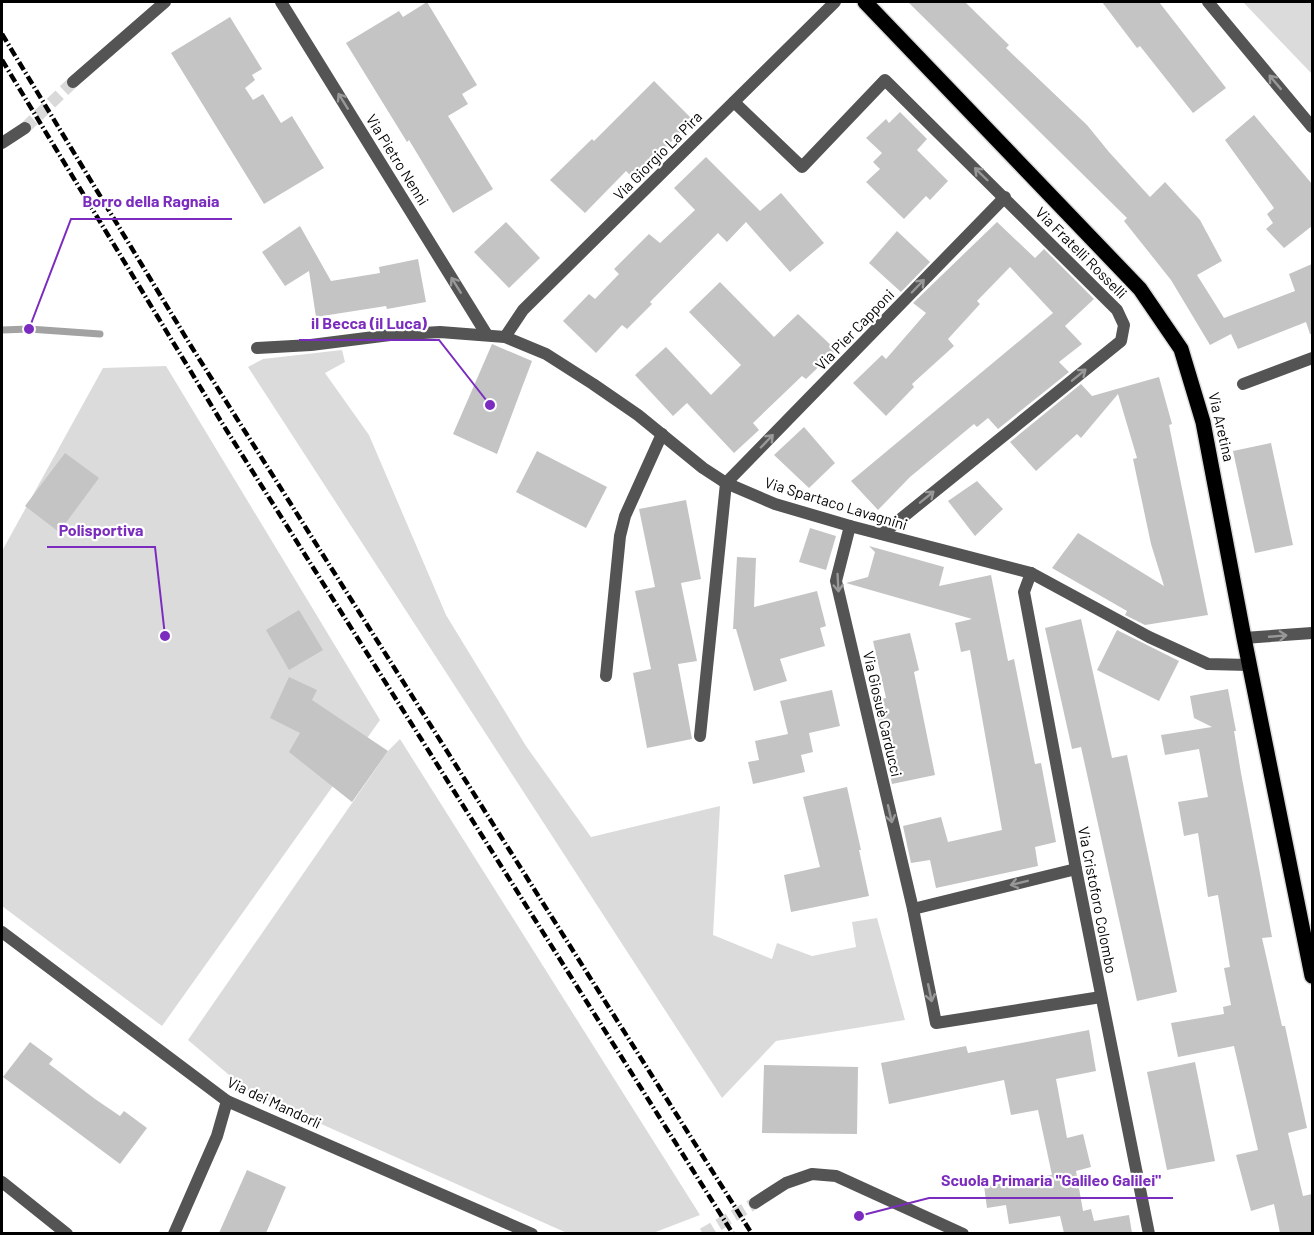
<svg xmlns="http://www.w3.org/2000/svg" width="1314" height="1235" font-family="Barlow,sans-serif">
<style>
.green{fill:#dbdbdb}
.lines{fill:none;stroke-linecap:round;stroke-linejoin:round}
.stream{stroke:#a2a2a2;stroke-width:7}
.building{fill:#c4c4c4}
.street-tunnel{stroke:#d9d9d9;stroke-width:12;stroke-dasharray:12 6;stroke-linecap:butt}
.primary-casing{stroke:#dbdbdb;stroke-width:18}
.street{stroke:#545454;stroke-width:12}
.primary{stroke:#000;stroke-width:15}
.rail{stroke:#000;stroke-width:4.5;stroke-dasharray:9 3 1.5 3;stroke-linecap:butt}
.oneway{stroke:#989898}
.labels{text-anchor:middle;stroke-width:4.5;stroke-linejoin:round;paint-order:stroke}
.street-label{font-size:15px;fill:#000;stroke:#fff}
.leader{fill:none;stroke:#7b2cbf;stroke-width:2}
.callout-dot{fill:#7b2cbf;stroke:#fff;stroke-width:2}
.callout-label{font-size:16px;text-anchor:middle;font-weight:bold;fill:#7b2cbf;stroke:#fff;stroke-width:4.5;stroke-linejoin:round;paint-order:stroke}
</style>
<rect width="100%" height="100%" fill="#fff"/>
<g class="green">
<polygon points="1243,2 1312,2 1312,74"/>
<polygon points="342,350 345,362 325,373 369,435 446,615 526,746 591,837 720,806 713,935 772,959 777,943 812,956 856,947 852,922 877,918 905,1020 776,1041 722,1098 248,367 263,359"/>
<polygon points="166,366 380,720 162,1026 2,906 2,551 103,368"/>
<polygon points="400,739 700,1215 653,1233 567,1233 249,1092 188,1040 388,751"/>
</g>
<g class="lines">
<polyline class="stream" points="2,330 29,329 100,334"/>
</g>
<g class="building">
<polygon points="427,2 477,85 462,94 468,104 448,116 493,189 453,213 409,140 407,142 346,43 399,11 403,17"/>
<polygon points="908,2 965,2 1009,45 1006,48 1087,125 1109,152 1150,197 1165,182 1200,220 1222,261 1197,275 1224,318 1295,291 1289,274 1312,264 1312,334 1310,334 1306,322 1238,349 1231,334 1210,345 1171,280 1124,221 1127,218"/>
<polygon points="1102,2 1159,2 1226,88 1193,113 1140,46 1137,48"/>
<polygon points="230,17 262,69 252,75 255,80 245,88 253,100 263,94 281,123 292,116 324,168 264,204 171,53"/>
<polygon points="654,81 693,120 634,179 626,171 585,213 550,180 592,139 594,141"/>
<polygon points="900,112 927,139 917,150 948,181 930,200 926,196 904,219 866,182 880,169 873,162 882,153 866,138 886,119 889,123"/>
<polygon points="1254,115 1312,184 1312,226 1284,248 1266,229 1273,223 1267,214 1274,208 1225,140"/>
<polygon points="706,157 760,211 781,193 824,243 790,272 746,222 727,242 718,233 650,302 652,304 627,329 622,325 596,353 563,321 589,294 595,299 619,274 614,269 649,234 660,243 695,210 674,188"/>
<polygon points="506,222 540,258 509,288 474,252"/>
<polygon points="997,222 1035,258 1044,249 1094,299 1065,326 1082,344 1059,362 1069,372 998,429 988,418 977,427 974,424 910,477 878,510 851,481 1053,313 1010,267 977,301 980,304 948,339 954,346 912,384 914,387 886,416 853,383 882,355 886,359 926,313 913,303"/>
<polygon points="300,226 331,281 380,273 379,267 418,259 426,302 387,309 386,306 316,317 309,271 285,286 262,252"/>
<polygon points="897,231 930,262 901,292 869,263"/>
<polygon points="720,282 774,337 798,314 836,350 806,379 802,376 753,423 759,430 734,453 687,403 673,416 635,375 666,347 711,395 741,365 689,312"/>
<polygon points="492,344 532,361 497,454 453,434"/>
<polygon points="1159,377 1172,424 1169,425 1208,615 1145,625 1125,615 1127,611 1052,568 1078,533 1164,586 1151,544 1133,459 1137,458 1118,394 1081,438 1077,434 1036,471 1010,442 1081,384 1092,396"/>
<polygon points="804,427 835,463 809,488 774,455"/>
<polygon points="1271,443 1293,545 1255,553 1233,451"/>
<polygon points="537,451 607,487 586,528 516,492"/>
<polygon points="65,453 99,478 59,532 25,506"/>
<polygon points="977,481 1003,509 975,536 948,501"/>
<polygon points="686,500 701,579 681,583 697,661 678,664 692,739 647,748 633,673 651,669 635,591 655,587 639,509"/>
<polygon points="810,528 836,536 826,570 799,562"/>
<polygon points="869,546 944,567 939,586 991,575 1008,661 1014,659 1035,764 1041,763 1056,842 1035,847 1038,866 936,888 930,860 911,863 903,826 941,817 948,842 1002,830 970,650 961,652 955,623 972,619 846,583 868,577 875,552"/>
<polygon points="737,557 756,558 754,607 817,591 826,626 820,628 825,646 780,659 787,681 754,691 736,629 733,629"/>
<polygon points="299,610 323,650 289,670 266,630"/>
<polygon points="1081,619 1112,758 1127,755 1177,992 1137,1001 1081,747 1072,749 1045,628"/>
<polygon points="1117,630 1179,661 1159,701 1097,670"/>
<polygon points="910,633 919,670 914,672 935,775 892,784 874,700 886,698 873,641"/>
<polygon points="289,677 317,690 312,700 388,751 352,802 289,752 300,733 270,718"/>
<polygon points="1228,689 1236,731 1234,731 1241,773 1272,937 1262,938 1282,1026 1285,1026 1307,1128 1288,1133 1303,1196 1312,1194 1312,1233 1280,1233 1274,1204 1251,1211 1236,1155 1258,1150 1234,1046 1178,1057 1171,1023 1224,1014 1223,1007 1231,1005 1224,968 1230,967 1218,895 1208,897 1198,833 1184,836 1178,802 1208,797 1199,749 1165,755 1161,735 1212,727 1194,718 1190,696"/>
<polygon points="832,690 840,726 809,733 813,752 801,755 805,772 753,784 748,762 759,760 755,741 788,734 780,701"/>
<polygon points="847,787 861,850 859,850 869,896 791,912 784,875 820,867 803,797"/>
<polygon points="1089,1030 1096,1071 1056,1079 1067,1138 1083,1134 1091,1167 1076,1171 1083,1211 1091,1209 1094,1221 1129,1215 1132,1233 1064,1233 1060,1216 1009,1224 1006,1205 987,1208 984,1186 1052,1175 1038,1110 1011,1115 1004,1080 889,1104 881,1063 966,1046 968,1053"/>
<polygon points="30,1042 53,1059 49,1064 95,1099 120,1116 124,1111 147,1128 120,1164 3,1077"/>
<polygon points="1195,1062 1215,1161 1167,1170 1147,1072"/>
<polygon points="764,1065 858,1067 857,1134 762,1133"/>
<polygon points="247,1170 286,1187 266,1233 219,1233"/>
</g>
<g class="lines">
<g class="street-tunnel">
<polyline points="25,128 73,82"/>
<polyline points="703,1234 755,1203"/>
</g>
<defs>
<polyline id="primary" points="865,2 1140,289 1181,349 1203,422 1244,638 1312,976"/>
</defs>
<use href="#primary" class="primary-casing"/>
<g class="street">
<polyline points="281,2 487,335"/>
<polyline points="1208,2 1312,127"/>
<polyline points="73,82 165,2"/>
<polyline points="734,102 802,167 885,80 1117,310 1124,325 1121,341 882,534"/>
<polyline points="2,143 25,128"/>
<polyline points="505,337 523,310 835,2"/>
<polyline points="257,348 311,345 390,335 440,332 505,337 546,354 593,384 638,415 703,468 726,483 775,504 850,526 1031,573 1149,637 1208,664 1249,665"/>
<polyline points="1243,384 1312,358"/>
<polyline points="850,526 836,581 913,909"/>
<polyline points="1031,573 1024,592 1076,869 1149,1234"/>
<polyline points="1244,638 1312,633"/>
<polyline points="606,676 620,536 625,516 662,434"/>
<polyline points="700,736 726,483 1005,197"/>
<polyline points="1076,869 913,909 936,1023 1101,997"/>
<polyline points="2,932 227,1101 532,1234"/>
<polyline points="2,1182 67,1234"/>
<polyline points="755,1203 786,1183 812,1174 836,1176 963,1234"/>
<polyline points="174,1234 217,1136 227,1101"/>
</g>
<use href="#primary" class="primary"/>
<g class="rail">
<polyline points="2,34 191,346 752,1234"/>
<polyline points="2,60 222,423 733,1234"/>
</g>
</g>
<defs><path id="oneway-shaft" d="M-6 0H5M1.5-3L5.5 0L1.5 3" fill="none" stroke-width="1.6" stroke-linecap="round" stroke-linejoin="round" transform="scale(1.5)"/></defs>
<g class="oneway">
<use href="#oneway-shaft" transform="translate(1275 82) rotate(-130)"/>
<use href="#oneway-shaft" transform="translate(343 101) rotate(-122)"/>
<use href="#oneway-shaft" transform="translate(981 174) rotate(-136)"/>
<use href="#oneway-shaft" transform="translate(456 285) rotate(-122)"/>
<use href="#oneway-shaft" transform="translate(918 286) rotate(-46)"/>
<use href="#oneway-shaft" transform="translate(1079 375) rotate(-39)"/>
<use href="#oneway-shaft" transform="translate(767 441) rotate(-46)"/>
<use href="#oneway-shaft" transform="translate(927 497) rotate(-39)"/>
<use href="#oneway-shaft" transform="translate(838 583) rotate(87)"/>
<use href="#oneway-shaft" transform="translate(1278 636) rotate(-5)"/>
<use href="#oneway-shaft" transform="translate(890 814) rotate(77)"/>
<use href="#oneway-shaft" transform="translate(1019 883) rotate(166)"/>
<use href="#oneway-shaft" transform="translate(930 993) rotate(78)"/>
</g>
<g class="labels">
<g class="street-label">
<text transform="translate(658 156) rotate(-45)" y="5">Via Giorgio La Pira</text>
<text transform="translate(397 160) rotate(58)" y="5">Via Pietro Nenni</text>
<text transform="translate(1081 253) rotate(45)" y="5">Via Fratelli Rosselli</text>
<text transform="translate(855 330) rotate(-46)" y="5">Via Pier Capponi</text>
<text transform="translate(1221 427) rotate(77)" y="5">Via Aretina</text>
<text transform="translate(836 504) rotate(17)" y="5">Via Spartaco Lavagnini</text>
<text transform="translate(882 714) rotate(77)" y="5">Via Giosuè Carducci</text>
<text transform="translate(1097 900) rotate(79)" y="5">Via Cristoforo Colombo</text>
<text transform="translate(274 1103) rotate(25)" y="5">Via dei Mandorli</text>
</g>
</g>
<path class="leader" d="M29 329L71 219H232M490 405L439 340H299M165 636L155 547H47M859 1216L929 1198H1173"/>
<g class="callout-dot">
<circle cx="29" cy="329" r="6"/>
<circle cx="490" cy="405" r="6"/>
<circle cx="165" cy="636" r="6"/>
<circle cx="859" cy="1216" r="6"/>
</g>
<g class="callout-label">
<text x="151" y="207">Borro della Ragnaia</text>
<text x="369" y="329">il Becca (il Luca)</text>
<text x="101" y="536">Polisportiva</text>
<text x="1051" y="1186">Scuola Primaria "Galileo Galilei"</text>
</g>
<rect width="1314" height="1235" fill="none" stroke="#000000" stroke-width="6"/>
</svg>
